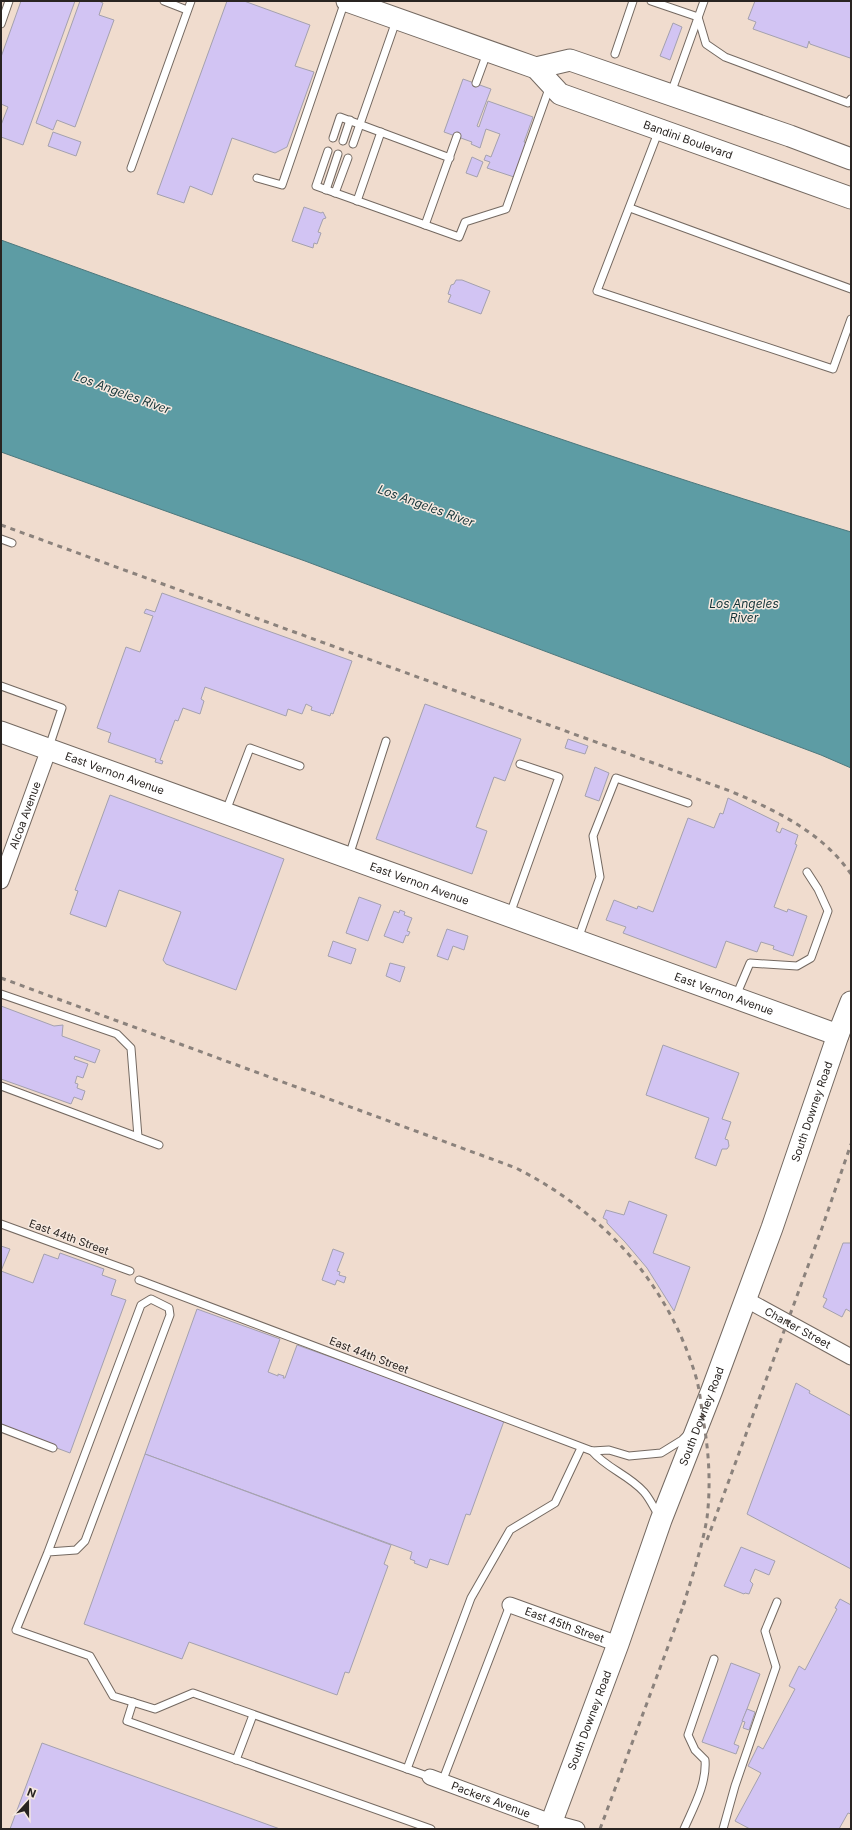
<svg xmlns="http://www.w3.org/2000/svg" width="852" height="1830" font-family="Inter,sans-serif">
<style>
.built{fill:#f0dcce}
.water{fill:#5d9ca4;stroke:#4d787d}
.building{fill:#d2c4f3;stroke:#a4a1ae}
.lines{fill:none;stroke-linecap:round;stroke-linejoin:round}
.lane-casing{stroke:#746961;stroke-width:9}
.street-casing{stroke:#746961;stroke-width:17}
.secondary-casing{stroke:#746961;stroke-width:23}
.lane{stroke:#fff;stroke-width:7}
.street{stroke:#fff;stroke-width:15}
.secondary{stroke:#fff;stroke-width:21}
.rail{stroke:#8b827c;stroke-width:3;stroke-dasharray:5 5;stroke-linecap:butt}
.labels{text-anchor:middle;stroke-width:3;stroke-linejoin:round;paint-order:stroke}
.street-label{font-size:11px;fill:#292421;stroke:#f6e9e0}
.water-label{font-size:12px;font-style:italic;fill:#123337;stroke:#f6e9e0}
</style>
<rect width="100%" height="100%" fill="#f6e9e0"/>
<rect class="built" x="1" y="1" width="850" height="1828"/>
<path class="water" d="M1,240c282,102 563,206 850,292v236l-30,-13 -516,-194 -304,-109z"/>
<g class="building">
<polygon points="21,1 75,1 23,145 1,137 1,125 8,107 1,104 1,57"/>
<polygon points="80,1 99,1 103,3 99,15 114,20 75,127 57,120 53,130 36,123"/>
<polygon points="227,1 244,1 310,25 295,66 314,72 287,147 275,153 232,138 212,195 190,186 184,203 157,194"/>
<polygon points="755,1 851,1 851,55 850,58 810,44 809,41 807,48 753,29 756,22 748,19"/>
<polygon points="673,23 682,27 670,60 660,56"/>
<polygon points="463,79 491,89 477,126 479,127 488,101 533,117 524,142 527,143 514,177 487,168 490,162 484,160 486,155 491,157 500,134 486,129 480,148 471,144 472,142 444,132"/>
<polygon points="53,132 81,142 76,156 48,146"/>
<polygon points="472,157 483,162 477,177 466,173"/>
<polygon points="304,207 321,213 323,212 326,218 323,219 318,232 321,233 317,244 314,243 313,248 292,241"/>
<polygon points="456,280 462,280 490,291 481,314 448,302 451,295 448,294 451,285 454,284"/>
<polygon points="162,593 352,661 333,714 331,713 330,716 311,710 312,707 306,704 302,714 288,709 286,716 205,687 201,699 204,701 200,714 183,708 178,721 175,720 160,760 163,761 162,764 155,762 156,759 108,742 111,733 97,728 126,647 140,652 153,616 144,613 146,609 155,612"/>
<polygon points="425,704 521,739 505,781 494,777 476,827 487,831 472,874 376,839"/>
<polygon points="568,739 588,746 585,754 565,748"/>
<polygon points="595,767 609,773 599,801 585,796"/>
<polygon points="110,795 284,859 236,990 166,964 163,960 181,912 119,890 106,927 70,914 78,891 75,890"/>
<polygon points="728,798 779,823 776,831 780,833 782,828 798,835 795,844 797,845 774,907 787,912 788,909 807,916 793,956 773,949 774,946 761,942 757,952 726,941 716,968 623,933 626,927 606,920 614,900 637,909 638,906 653,912 688,818 714,828 720,813 723,814"/>
<polygon points="359,897 381,905 368,941 346,933"/>
<polygon points="400,910 405,912 404,915 412,918 407,931 410,932 408,936 406,935 403,943 384,936 394,911 399,913"/>
<polygon points="447,929 468,936 464,950 453,946 448,960 437,956"/>
<polygon points="333,941 356,949 351,964 328,956"/>
<polygon points="390,963 405,967 400,982 386,976"/>
<polygon points="1,1006 54,1026 63,1025 62,1036 100,1050 95,1063 75,1056 74,1059 88,1064 83,1078 77,1076 75,1083 78,1084 77,1088 85,1091 82,1100 74,1097 71,1104 1,1079"/>
<polygon points="663,1045 739,1073 722,1119 731,1122 725,1139 728,1140 729,1146 727,1149 722,1149 716,1166 695,1158 709,1118 646,1095"/>
<polygon points="629,1201 667,1215 653,1253 690,1267 674,1311 647,1268 625,1242 607,1223 607,1220 603,1218 606,1210 624,1215"/>
<polygon points="843,1243 851,1243 851,1312 846,1309 842,1317 823,1307 827,1299 823,1297"/>
<polygon points="1,1246 10,1249 1,1271 33,1283 44,1254 58,1259 60,1253 104,1269 102,1275 116,1280 111,1295 126,1300 70,1453 1,1427"/>
<polygon points="333,1249 344,1253 337,1271 340,1272 339,1275 346,1277 344,1283 337,1280 335,1285 322,1280"/>
<polygon points="197,1309 280,1339 268,1372 278,1376 278,1374 284,1376 283,1378 285,1378 297,1345 501,1418 504,1421 470,1515 466,1514 448,1565 430,1559 427,1568 414,1563 415,1561 410,1559 412,1552 145,1454"/>
<polygon points="796,1383 810,1391 809,1393 851,1416 851,1569 747,1514"/>
<polygon points="145,1454 391,1545 384,1564 388,1566 349,1673 345,1672 337,1695 189,1642 182,1659 84,1624"/>
<polygon points="741,1547 775,1561 769,1575 755,1569 750,1581 753,1584 749,1594 745,1593 744,1594 724,1586"/>
<polygon points="840,1599 851,1605 851,1814 848,1813 839,1829 750,1829 735,1821 761,1773 748,1766 758,1746 763,1749 795,1689 789,1686 799,1666 805,1670 837,1609 835,1608"/>
<polygon points="731,1663 760,1674 734,1744 739,1746 736,1754 702,1742"/>
<polygon points="747,1709 755,1712 749,1730 743,1728 745,1722 742,1721"/>
<polygon points="42,1743 280,1829 10,1829"/>
</g>
<g class="lines">
<defs>
<g id="lane">
<polyline points="164,1 187,10"/>
<polyline points="651,1 698,17"/>
<polyline points="698,17 706,44 725,57 848,103 851,99"/>
<polyline points="1,24 9,1"/>
<polyline points="615,54 633,1"/>
<polyline points="476,83 487,53"/>
<polyline points="671,93 704,1"/>
<polyline points="659,130 597,291 833,369 851,319"/>
<polyline points="333,138 340,117 450,158"/>
<polyline points="343,141 350,120"/>
<polyline points="353,144 396,21"/>
<polyline points="328,151 316,186 459,237 465,222 506,209 550,86"/>
<polyline points="131,168 191,1"/>
<polyline points="257,178 282,185 345,1"/>
<polyline points="326,190 338,154"/>
<polyline points="335,193 348,158"/>
<polyline points="357,201 381,132"/>
<polyline points="630,208 851,289"/>
<polyline points="425,225 457,136"/>
<polyline points="1,539 12,543"/>
<polyline points="1,686 62,708 49,747"/>
<polyline points="226,811 250,748 300,766"/>
<polyline points="349,856 386,741"/>
<polyline points="510,914 559,777 520,764"/>
<polyline points="578,939 600,877 593,836 616,778 688,803"/>
<polyline points="1,994 117,1034 131,1048 138,1137"/>
<polyline points="736,996 750,963 797,966 811,958 828,911 818,889 807,872"/>
<polyline points="1,1086 159,1145"/>
<polyline points="1,1224 130,1271"/>
<polyline points="139,1280 592,1451 609,1450 629,1456 661,1453 682,1440 687,1435"/>
<polyline points="1,1428 53,1448"/>
<path d="M592,1451c14,17 37,24 52,41 6,7 10,16 15,24"/>
<polyline points="48,1552 76,1550 85,1541 170,1315 169,1308 151,1299 141,1305 48,1552 16,1630 90,1656 113,1696 155,1709 193,1693 430,1777"/>
<polyline points="133,1702 127,1721 431,1829"/>
<polyline points="236,1760 253,1715"/>
<polyline points="407,1769 471,1598 510,1530 555,1503 581,1448"/>
<polyline points="442,1782 510,1605"/>
<path d="M684,1829c9,-21 23,-45 21,-69l-10,-10 -7,-15 26,-76"/>
<polyline points="723,1829 735,1786 776,1667 765,1631 777,1602"/>
</g>
<g id="street">
<path id="s1" d="M1,881l48,-132"/>
<path id="s2" d="M745,1299l106,58"/>
<path id="s3" d="M510,1605l108,39"/>
<path id="s4" d="M430,1777l121,45 26,7"/>
</g>
<g id="secondary">
<path id="s5" d="M347,1l189,67 24,26 291,104"/>
<polyline points="536,68 570,60 790,136 851,159"/>
<path id="s6" d="M1,732l837,303"/>
<path id="s7" d="M549,1829l69,-185 43,-124 51,-130 60,-162 66,-193 13,-33"/>
</g>
</defs>
<use href="#lane" class="lane-casing"/>
<use href="#street" class="street-casing"/>
<use href="#secondary" class="secondary-casing"/>
<use href="#lane" class="lane"/>
<use href="#street" class="street"/>
<use href="#secondary" class="secondary"/>
<g class="rail">
<path d="M1,525l729,266c45,19 92,41 121,83"/>
<path d="M1,978l515,190c87,44 152,115 180,209 4,14 5,28 7,42 6,32 8,66 4,99 -5,30 -15,59 -24,88"/>
<polyline points="707,1540 822,1228 851,1144"/>
<polyline points="600,1829 685,1601"/>
</g>
</g>
<g class="labels">
<g class="street-label">
<text dy="4" stroke="none"><textPath href="#s5" startOffset="372">Bandini Boulevard</textPath></text>
<text dy="4" stroke="none"><textPath href="#s6" startOffset="121">East Vernon Avenue</textPath></text>
<text dy="4" stroke="none"><textPath href="#s1" startOffset="70">Alcoa Avenue</textPath></text>
<text dy="4" stroke="none"><textPath href="#s6" startOffset="445">East Vernon Avenue</textPath></text>
<text dy="4" stroke="none"><textPath href="#s6" startOffset="769">East Vernon Avenue</textPath></text>
<text dy="4" stroke="none"><textPath href="#s7" startOffset="764">South Downey Road</textPath></text>
<text transform="translate(69 1237) rotate(20)" y="4">East 44th Street</text>
<text dy="4" stroke="none"><textPath href="#s2" startOffset="60">Charter Street</textPath></text>
<text transform="translate(369 1355) rotate(21)" y="4">East 44th Street</text>
<text dy="4" stroke="none"><textPath href="#s7" startOffset="440">South Downey Road</textPath></text>
<text dy="4" stroke="none"><textPath href="#s3" startOffset="58">East 45th Street</textPath></text>
<text dy="4" stroke="none"><textPath href="#s7" startOffset="116">South Downey Road</textPath></text>
<text dy="4" stroke="none"><textPath href="#s4" startOffset="65">Packers Avenue</textPath></text>
</g>
<g class="water-label">
<text transform="translate(122 393) rotate(20)" y="4">Los Angeles River</text>
<text transform="translate(426 506) rotate(20)" y="4">Los Angeles River</text>
<text x="744" y="608">Los Angeles<tspan x="744" dy="14">River</tspan></text>
</g>
</g>
<rect width="852" height="1830" fill="none" stroke="#292421" stroke-width="4"/>
<g transform="translate(28 1802) rotate(21)" stroke="#f6e9e0" stroke-width="3" paint-order="stroke">
<path d="M0-3L7 15L0 10L-7 15Z" fill="#292421"/>
<text y="-6" font-size="11" font-weight="bold" text-anchor="middle" fill="#292421">N</text>
</g>
</svg>
